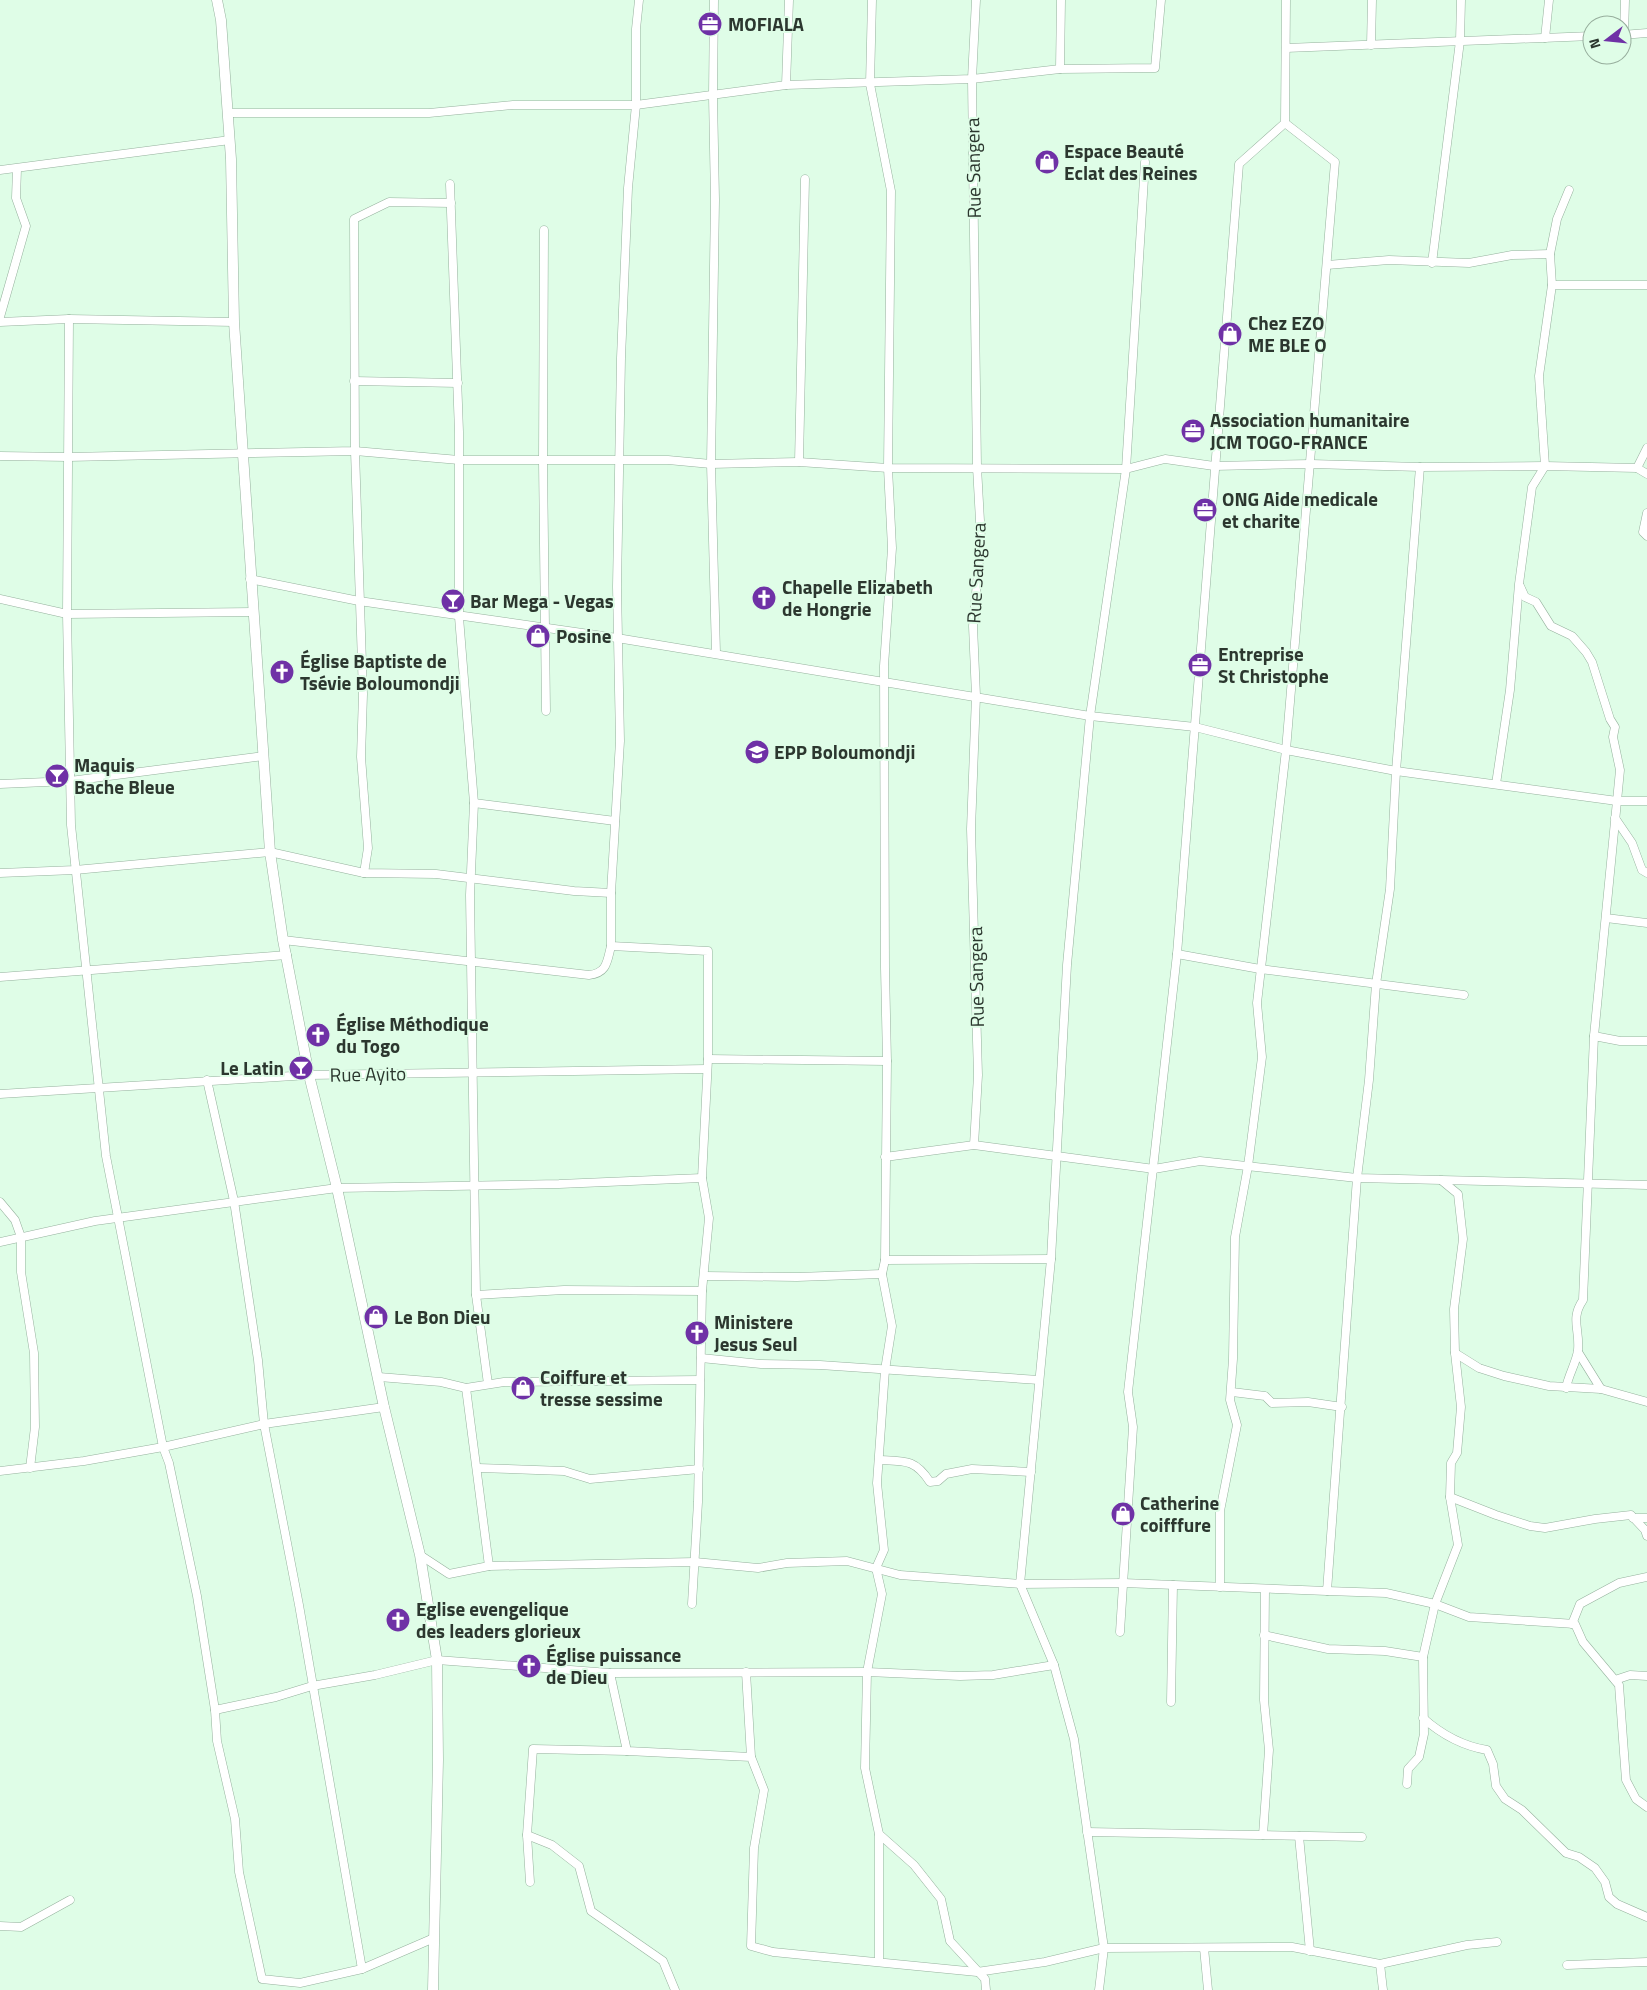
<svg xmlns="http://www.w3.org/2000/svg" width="1647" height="1990" font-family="'Titillium Web',sans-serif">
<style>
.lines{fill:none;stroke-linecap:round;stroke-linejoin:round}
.minor-casing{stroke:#95b19d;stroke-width:9}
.tertiary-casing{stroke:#95b19d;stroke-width:11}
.minor{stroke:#fff;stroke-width:8}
.tertiary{stroke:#fff;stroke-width:10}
.labels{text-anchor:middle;stroke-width:4;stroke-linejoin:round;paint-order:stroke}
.poi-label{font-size:19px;font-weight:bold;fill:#2c372f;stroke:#dffde7;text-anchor:start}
.street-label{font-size:19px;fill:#2c372f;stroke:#dffde7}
</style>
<rect width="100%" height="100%" fill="#dffde7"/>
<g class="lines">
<defs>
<g id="minor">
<polyline points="639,0 636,29 636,105 628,188 621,358 617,587 620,741 611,893 611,946 708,951 708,1059 702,1178 709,1218 702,1291 698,1502 692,1604"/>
<polyline points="714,0 713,96 715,200 711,464 716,653"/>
<polyline points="872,0 870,84 891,191 888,468 892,548 884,666 885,968 887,1061 885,1260 1051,1259"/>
<polyline points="1622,35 1647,33"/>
<polyline points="1624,35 1625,0"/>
<polyline points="1545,38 1549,0"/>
<polyline points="1371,45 1372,0"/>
<polyline points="1286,48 1592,36"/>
<polyline points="1060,69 1061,0"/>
<polyline points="786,85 789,0"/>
<polyline points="228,113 429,113 513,105 636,105 786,85 972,79 1060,69 1155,68 1161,0"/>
<polyline points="0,170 230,140"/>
<polyline points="450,184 459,432 459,617 474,803 470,895 476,1295 488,1384"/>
<polyline points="544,230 543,461 546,711"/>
<polyline points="1432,263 1460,41 1461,0"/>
<polyline points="1327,265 1389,260 1469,263 1512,255 1550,254"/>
<polyline points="1552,285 1647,285"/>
<polyline points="0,317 26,226 16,198 17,169"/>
<polyline points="69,319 234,322"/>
<polyline points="0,322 69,319 67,614 71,825 106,1156 163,1447 169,1463 197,1596 215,1710 217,1741 235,1819 239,1872 262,1979 300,1983 362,1969 434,1938"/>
<polyline points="354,381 458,383"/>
<polyline points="0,456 68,457 355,451 354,219 389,202 451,203"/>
<polyline points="799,462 805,179"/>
<polyline points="1637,468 1647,474"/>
<polyline points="1647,513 1643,532 1647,536"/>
<path d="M250,579l109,22 258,37 473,78 105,11 91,23 110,21 221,30 -23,235 -11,264c-13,19 -3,29 -5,50 -1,11 -10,26 -12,38"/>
<polyline points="1520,586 1525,597 1536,602 1551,626 1572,636 1586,652 1592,662 1610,719 1615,727 1613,737 1620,770 1617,801 1647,801"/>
<polyline points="0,599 67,614 253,612"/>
<polyline points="0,784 70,781 264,756"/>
<polyline points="1496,784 1510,690 1519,584 1532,487 1545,466 1539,376 1552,285 1550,254 1557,219 1569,190"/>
<polyline points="474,803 615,821"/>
<polyline points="1615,818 1632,843 1642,870 1647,873"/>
<polyline points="0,873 75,870 270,852 364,873 436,874 574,891 611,893"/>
<polyline points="364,873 368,848 361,757 363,694 355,451 459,460 668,460 711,464 799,462 888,468 1126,469 1165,459 1214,466 1311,464 1420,467 1545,466 1637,468 1647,448"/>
<polyline points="1606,918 1647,923"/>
<path d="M283,940l306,35c18,-2 18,-13 22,-29"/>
<polyline points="1177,954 1260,969 1464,995"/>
<polyline points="0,977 287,955"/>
<polyline points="1594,1036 1620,1041 1647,1041"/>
<polyline points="708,1059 887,1061"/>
<polyline points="207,1080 234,1201 258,1360 264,1424 299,1605 362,1969"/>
<polyline points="0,1094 309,1075 707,1069"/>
<polyline points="974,1145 978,1075 971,829 976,696 973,626 981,539 977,467 972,79 976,0"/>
<polyline points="885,1157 974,1145 1154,1169 1200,1161 1357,1178 1647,1185"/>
<polyline points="0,1202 15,1220 21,1237 21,1272 34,1353 35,1427 30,1468"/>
<polyline points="0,1242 95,1221 337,1188 559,1184 702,1178"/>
<polyline points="705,1276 797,1277 882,1274"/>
<polyline points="476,1295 564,1290 702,1291"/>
<polyline points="1578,1352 1601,1389"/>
<polyline points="1455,1353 1479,1368 1504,1376 1549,1386 1601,1389 1647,1402"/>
<polyline points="701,1358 761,1364 820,1365 1039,1380"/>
<polyline points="379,1377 441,1382 466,1388 504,1382 700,1380"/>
<polyline points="466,1388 489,1566"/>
<polyline points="1232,1392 1265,1396 1272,1403 1308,1402 1342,1407"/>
<path d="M879,1460c26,1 36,-1 51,22l8,-1 8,-7 26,-5 59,3"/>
<polyline points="478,1468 564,1471 590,1479 699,1469"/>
<polyline points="0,1471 84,1461 163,1447 264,1424 384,1407"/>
<polyline points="1450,1497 1496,1515 1530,1526 1545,1528 1595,1519 1631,1515 1645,1530 1647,1536"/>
<polyline points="1633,1518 1647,1518"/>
<polyline points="420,1555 449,1574 489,1566 695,1562 758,1568 787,1563 847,1561 900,1575 1020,1584 1123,1583 1327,1591 1357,1178 1369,1080 1376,984 1390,889 1396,771 1420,467"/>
<polyline points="1220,1587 1220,1511 1237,1425 1230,1400 1233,1359 1235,1237 1248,1166 1262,1057 1257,1003 1286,750 1335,162 1285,123"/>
<polyline points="1327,1591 1386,1593 1435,1604 1469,1617 1575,1624 1583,1642 1619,1685 1626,1780 1636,1799 1647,1807"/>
<polyline points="1572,1624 1580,1604 1619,1583 1647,1577"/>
<polyline points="1120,1632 1133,1427 1128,1392 1177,954 1239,164 1285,123 1286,0"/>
<polyline points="1264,1635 1328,1649 1385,1651 1423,1657"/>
<polyline points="746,1672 751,1757"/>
<polyline points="610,1673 627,1751 751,1757 764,1790 754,1848 751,1946 773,1952 977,1972 1045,1962 1104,1948 1292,1947 1380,1964 1467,1945 1497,1942"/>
<polyline points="1615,1680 1630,1675 1647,1676"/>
<polyline points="1171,1702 1173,1585"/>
<polyline points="215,1710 276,1697 312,1686 375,1675 437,1660 610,1673 867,1672 960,1676 993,1675 1054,1665"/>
<path d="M1423,1718c18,16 40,28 64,32l6,14 3,22 9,13 17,11 44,43 13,4 16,11 10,14 4,15 8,7 30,13"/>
<polyline points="1407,1784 1408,1769 1419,1757 1424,1734 1423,1657 1435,1604 1458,1545 1450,1497 1451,1463 1457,1453 1461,1407 1455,1353 1454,1309 1463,1239 1458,1194 1441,1180"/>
<polyline points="1087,1832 1362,1837"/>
<polyline points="879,1834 914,1865 941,1899 950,1941 985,1979 986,1990"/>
<polyline points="527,1835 552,1845 579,1866 591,1911 663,1961 675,1990"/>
<polyline points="1263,1835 1269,1750 1264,1700 1265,1589"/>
<polyline points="1299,1836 1310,1951"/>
<polyline points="530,1882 527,1835 533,1749 627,1751"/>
<polyline points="0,1926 21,1927 70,1900"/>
<polyline points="1204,1948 1208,1990"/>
<polyline points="879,1961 879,1834 865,1768 867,1672 882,1594 876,1568 884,1550 877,1483 885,1370 892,1326 882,1274 885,1260"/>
<polyline points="1380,1964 1383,1990"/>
<polyline points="1567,1965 1647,1962"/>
<polyline points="1099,1990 1104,1948 1074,1739 1054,1665 1020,1584 1051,1259 1067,965 1090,716 1126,469 1145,162"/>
</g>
<polyline id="tertiary" points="217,0 221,20 231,159 234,322 270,852 283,940 309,1075 337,1188 384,1407 420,1555 437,1660 438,1760 433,1990"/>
</defs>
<use href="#minor" class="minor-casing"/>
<use href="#tertiary" class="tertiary-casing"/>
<use href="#minor" class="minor"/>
<use href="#tertiary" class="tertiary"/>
</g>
<defs>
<symbol id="office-disc" viewBox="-11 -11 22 22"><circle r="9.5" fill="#6f31a6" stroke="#dffde7"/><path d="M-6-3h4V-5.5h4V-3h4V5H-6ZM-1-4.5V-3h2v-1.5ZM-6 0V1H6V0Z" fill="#fff"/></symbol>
<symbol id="shop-disc" viewBox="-11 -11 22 22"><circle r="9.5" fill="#6f31a6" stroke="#dffde7"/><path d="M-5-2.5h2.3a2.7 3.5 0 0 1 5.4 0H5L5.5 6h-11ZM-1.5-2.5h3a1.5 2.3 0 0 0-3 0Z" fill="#fff"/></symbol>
<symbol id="church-disc" viewBox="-11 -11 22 22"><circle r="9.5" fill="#6f31a6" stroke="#dffde7"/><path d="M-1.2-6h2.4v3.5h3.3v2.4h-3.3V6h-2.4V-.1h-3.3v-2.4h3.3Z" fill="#fff"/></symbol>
<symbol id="bar-disc" viewBox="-11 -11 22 22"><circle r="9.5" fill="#6f31a6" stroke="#dffde7"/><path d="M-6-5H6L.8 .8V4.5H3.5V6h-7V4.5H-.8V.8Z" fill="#fff"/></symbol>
<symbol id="school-disc" viewBox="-11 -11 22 22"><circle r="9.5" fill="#6f31a6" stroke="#dffde7"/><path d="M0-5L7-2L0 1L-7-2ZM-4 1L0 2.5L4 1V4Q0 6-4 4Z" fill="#fff"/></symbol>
</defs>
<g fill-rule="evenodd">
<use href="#office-disc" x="696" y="10" width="28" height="28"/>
<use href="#shop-disc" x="1033" y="148" width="28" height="28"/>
<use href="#shop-disc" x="1216" y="320" width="28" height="28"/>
<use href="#office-disc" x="1179" y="417" width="28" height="28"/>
<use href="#office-disc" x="1191" y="496" width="28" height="28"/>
<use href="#church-disc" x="750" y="584" width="28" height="28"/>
<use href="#bar-disc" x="439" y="587" width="28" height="28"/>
<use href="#shop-disc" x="524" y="622" width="28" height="28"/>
<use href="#office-disc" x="1186" y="651" width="28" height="28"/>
<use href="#church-disc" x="268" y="658" width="28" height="28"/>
<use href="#school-disc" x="743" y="738" width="28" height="28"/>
<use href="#bar-disc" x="43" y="762" width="28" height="28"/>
<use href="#church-disc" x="304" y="1021" width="28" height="28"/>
<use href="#bar-disc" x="287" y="1054" width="28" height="28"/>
<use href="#shop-disc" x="362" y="1303" width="28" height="28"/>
<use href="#church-disc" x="683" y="1319" width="28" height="28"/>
<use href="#shop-disc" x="509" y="1374" width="28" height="28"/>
<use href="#shop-disc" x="1109" y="1500" width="28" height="28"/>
<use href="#church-disc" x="384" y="1606" width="28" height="28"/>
<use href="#church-disc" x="515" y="1652" width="28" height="28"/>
</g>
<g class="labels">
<g class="poi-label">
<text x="728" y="31">MOFIALA</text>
<text x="1064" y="158">Espace Beauté<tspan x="1064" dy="22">Eclat des Reines</tspan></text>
<text x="1248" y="330">Chez EZO<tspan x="1248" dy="22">ME BLE O</tspan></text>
<text x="1210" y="427">Association humanitaire<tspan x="1210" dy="22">JCM TOGO-FRANCE</tspan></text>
<text x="1222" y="506">ONG Aide medicale<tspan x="1222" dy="22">et charite</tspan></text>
<text x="782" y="594">Chapelle Elizabeth<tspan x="782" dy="22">de Hongrie</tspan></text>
<text x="470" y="608">Bar Mega - Vegas</text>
<text x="556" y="643">Posine</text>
<text x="1218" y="661">Entreprise<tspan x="1218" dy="22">St Christophe</tspan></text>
<text x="300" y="668">Église Baptiste de<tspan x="300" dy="22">Tsévie Boloumondji</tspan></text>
<text x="774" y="759">EPP Boloumondji</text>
<text x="74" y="772">Maquis<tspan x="74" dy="22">Bache Bleue</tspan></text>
<text x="336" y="1031">Église Méthodique<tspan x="336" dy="22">du Togo</tspan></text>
<text x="284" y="1075" text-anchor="end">Le Latin</text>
<text x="394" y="1324">Le Bon Dieu</text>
<text x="714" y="1329">Ministere<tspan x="714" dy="22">Jesus Seul</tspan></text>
<text x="540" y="1384">Coiffure et<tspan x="540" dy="22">tresse sessime</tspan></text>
<text x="1140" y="1510">Catherine<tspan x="1140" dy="22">coifffure</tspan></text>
<text x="416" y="1616">Eglise evengelique<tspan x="416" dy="22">des leaders glorieux</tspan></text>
<text x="546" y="1662">Église puissance<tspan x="546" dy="22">de Dieu</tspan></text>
</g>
<g class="street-label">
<text transform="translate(973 168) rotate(-91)" y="7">Rue Sangera</text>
<text transform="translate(976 573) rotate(-87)" y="7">Rue Sangera</text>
<text transform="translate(976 977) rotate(-91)" y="7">Rue Sangera</text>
<text transform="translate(368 1074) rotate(-1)" y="7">Rue Ayito</text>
</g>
</g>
<g transform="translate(1607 40) rotate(254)"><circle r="24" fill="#dffde7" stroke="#97ae9d"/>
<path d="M0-4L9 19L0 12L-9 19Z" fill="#6f31a6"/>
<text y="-8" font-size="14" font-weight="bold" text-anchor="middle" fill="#2c372f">N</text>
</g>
</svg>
